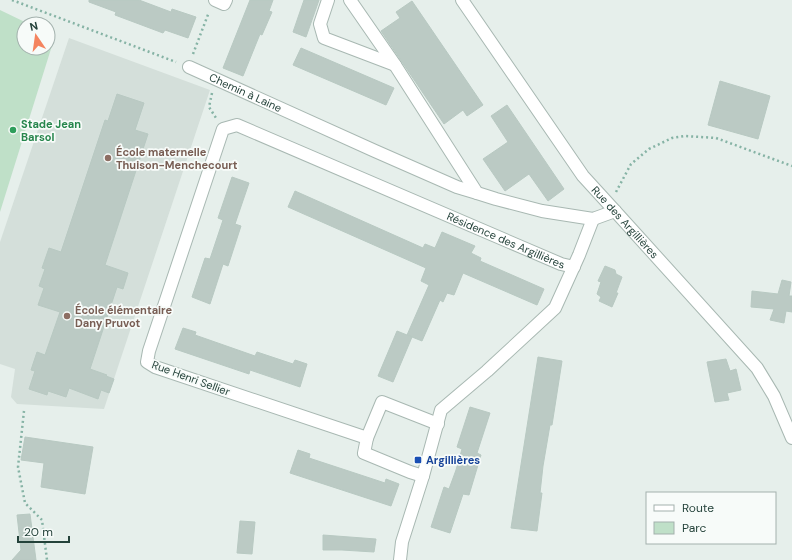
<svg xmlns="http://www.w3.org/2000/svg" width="792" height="560" font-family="'DM Sans',sans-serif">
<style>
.built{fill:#d4dfda}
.green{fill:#bfe0c8}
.building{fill:#bbcac4;stroke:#b8c9c2}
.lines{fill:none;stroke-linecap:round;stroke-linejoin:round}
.minor-casing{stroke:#a8b8b2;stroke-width:14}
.path{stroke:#86b3a5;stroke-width:2.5;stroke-dasharray:2 3;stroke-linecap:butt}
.minor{stroke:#fff;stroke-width:12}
.leisure-dot{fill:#2e9e5b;stroke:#f7fbf9;stroke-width:1.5}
.education-dot{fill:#8d6e63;stroke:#f7fbf9;stroke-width:1.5}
.transit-dot{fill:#1a4fb4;stroke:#f7fbf9;stroke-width:1.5}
.labels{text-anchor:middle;stroke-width:3.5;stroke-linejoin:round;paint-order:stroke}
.street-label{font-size:11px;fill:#24423a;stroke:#f7fbf9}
.leisure-label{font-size:11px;font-weight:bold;fill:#27864d;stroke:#f7fbf9;text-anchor:start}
.education-label{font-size:11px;font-weight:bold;fill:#785e54;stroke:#f7fbf9;text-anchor:start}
.transit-label{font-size:11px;font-weight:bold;fill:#164399;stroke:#f7fbf9;text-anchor:start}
</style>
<rect width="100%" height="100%" fill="#e6efeb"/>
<polygon class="built" points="69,38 210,90 104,409 17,404 11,397 15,369 0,364 0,242"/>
<polygon class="green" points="0,10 29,24 24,24 24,48 48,48 48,33 55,36 0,212"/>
<g class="building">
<polygon points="89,0 139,0 171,12 172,9 196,17 188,38 165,30 163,33 115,15 116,12 89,2"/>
<polygon points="250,0 273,0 269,11 272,12 262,35 260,34 243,76 223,68"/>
<polygon points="304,0 319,0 306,37 293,32"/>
<polygon points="412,1 483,105 467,116 463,110 444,124 381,31 400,18 396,12"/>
<polygon points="301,48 394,88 386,105 293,65"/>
<polygon points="720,81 770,96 758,139 708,125"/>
<polygon points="117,94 144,103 135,130 148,134 105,265 128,273 123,289 117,287 90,369 107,375 106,376 114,379 109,393 101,390 98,399 69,388 66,397 48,391 47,395 29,389 35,371 31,370 37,352 45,355 60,312 38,305 44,288 39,286 45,269 42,268 49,248 61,252 105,120 108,121"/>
<polygon points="507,105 564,189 548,201 529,174 505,191 483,159 508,142 491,116"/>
<polygon points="232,177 249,183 235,224 241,226 228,266 223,264 210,304 192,297 205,258 210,259 223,220 218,218"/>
<polygon points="295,191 423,248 425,244 435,248 442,232 475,246 471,253 481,258 480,261 544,289 537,305 463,273 454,295 447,293 443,302 440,300 422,341 407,335 429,285 421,281 426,268 288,207"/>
<polygon points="605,266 615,270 616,274 622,277 616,293 618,293 612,307 599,301 601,297 597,294 601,282 598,281"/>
<polygon points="782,280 791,282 789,296 792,296 792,312 786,311 784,323 770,320 774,309 751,307 752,291 778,294"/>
<polygon points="183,328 196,332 195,335 255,356 257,352 293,364 295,360 307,364 300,387 250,370 249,374 175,349"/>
<polygon points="397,331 412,337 393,382 378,376"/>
<polygon points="538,357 562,361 552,425 550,425 543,466 540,493 542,493 537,531 511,528"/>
<polygon points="726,359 730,371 736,369 741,390 727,393 729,400 715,402 707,362"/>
<polygon points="470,407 490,413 477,453 481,455 469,495 463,494 450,533 431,527 444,487 449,489 456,470 462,449 457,447"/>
<polygon points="25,437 93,447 85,494 41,487 44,463 21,460"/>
<polygon points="298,450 310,454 309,458 385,483 386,479 399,484 391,506 290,473"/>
<polygon points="30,514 36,560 12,560 21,550 17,515"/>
<polygon points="240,521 255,522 252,554 237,553"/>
<polygon points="323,535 376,539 374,552 342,550 323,550"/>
</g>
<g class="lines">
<defs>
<g id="minor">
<polyline points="215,0 224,4 226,0"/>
<polyline points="328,0 320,24 324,38 395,65"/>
<polyline points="350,0 395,65 477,193 496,199 542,211 593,219 615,211"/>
<path id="s1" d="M462,0l121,176 32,35 142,157 17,28 18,42"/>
<path id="s2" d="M189,67l186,84 82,36 20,6"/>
<polyline points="367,438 382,402 438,424"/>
<path id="s3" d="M423,476l-13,-4 -46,-19 3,-15 -212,-71 -8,-5 2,-11 74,-222 14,-4 324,139 13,3"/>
<polyline points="400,560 402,542 423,476 441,410 487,371 555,308 579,255 593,219"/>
</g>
</defs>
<use href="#minor" class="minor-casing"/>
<g class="path">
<polyline points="12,0 176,62"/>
<polyline points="193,54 209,12"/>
<polyline points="212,93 209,107 216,118"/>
<polyline points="616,192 631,164 649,149 672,138 685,136 716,138 792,166"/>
<polyline points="24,411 18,467 25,503 42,520 47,560"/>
</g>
<use href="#minor" class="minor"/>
</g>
<circle class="leisure-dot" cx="13" cy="130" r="4"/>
<g class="education-dot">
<circle cx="108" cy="158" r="4"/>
<circle cx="67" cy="316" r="4"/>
</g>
<rect class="transit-dot" x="414" y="456" width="8" height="8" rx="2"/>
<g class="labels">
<g class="street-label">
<text dy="4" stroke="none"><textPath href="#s2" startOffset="62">Chemin à Laine</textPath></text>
<text dy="4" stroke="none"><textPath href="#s1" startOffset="276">Rue des Argillières</textPath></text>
<text dy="4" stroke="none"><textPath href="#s3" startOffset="864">Résidence des Argillières</textPath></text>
<text transform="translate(191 378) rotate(20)" y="4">Rue Henri Sellier</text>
</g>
<g class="leisure-label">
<text x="21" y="128">Stade Jean<tspan x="21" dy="13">Barsol</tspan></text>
</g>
<g class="education-label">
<text x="116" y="156">École maternelle<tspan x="116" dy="13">Thuison-Menchecourt</tspan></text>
<text x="75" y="314">École élémentaire<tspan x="75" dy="13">Dany Pruvot</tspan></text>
</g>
<g class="transit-label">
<text x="426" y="464">Argillières</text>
</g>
</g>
<rect x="646" y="492" width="130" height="52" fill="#f7fbf9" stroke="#a3b1ad"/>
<rect x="654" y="505" width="20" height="6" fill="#ffffff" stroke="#a3b1ad"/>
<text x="682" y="512" font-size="12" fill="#24423a">Route</text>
<rect x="654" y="522" width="20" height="12" fill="#bfe0c8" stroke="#a3b1ad"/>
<text x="682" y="532" font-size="12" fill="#24423a">Parc</text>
<g transform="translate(36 36) rotate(347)"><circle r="19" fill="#f7fbf9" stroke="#a3b1ad"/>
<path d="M0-3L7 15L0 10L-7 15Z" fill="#f4845f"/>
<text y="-6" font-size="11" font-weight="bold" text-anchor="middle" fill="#24423a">N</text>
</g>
<path d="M18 536v6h51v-6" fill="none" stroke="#24423a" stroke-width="2"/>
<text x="24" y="536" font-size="12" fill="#24423a" stroke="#f7fbf9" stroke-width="3" paint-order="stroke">20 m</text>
</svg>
